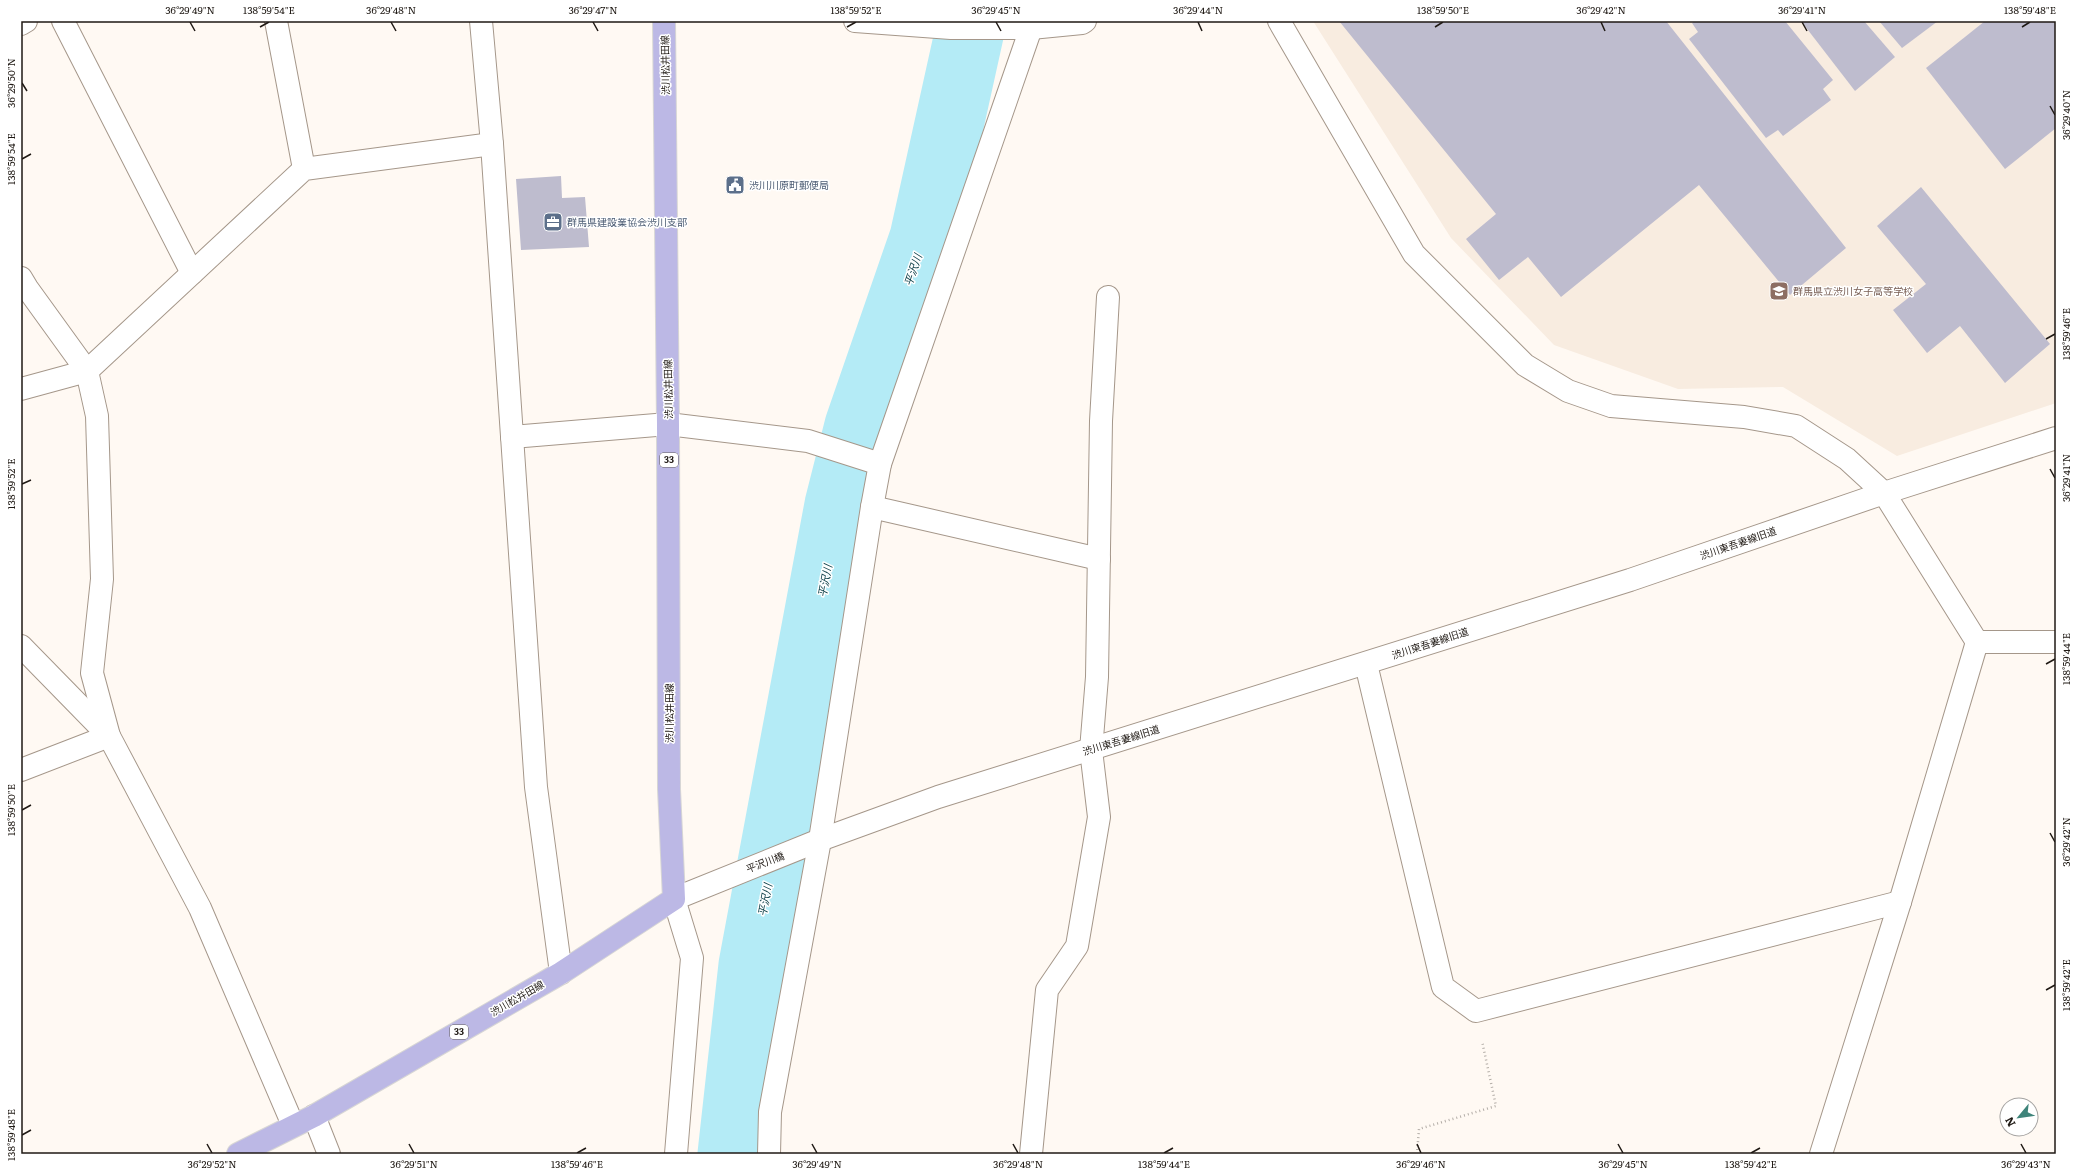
<svg xmlns="http://www.w3.org/2000/svg" width="2077" height="1175" font-family="Literata,'Noto Sans JP',serif">
<style>
.built{fill:#f8ece0}
.lines{fill:none;stroke-linecap:round;stroke-linejoin:round}
.river{stroke:#b4ebf6;stroke-width:69}
.building{fill:#bebcce}
.minor-casing{stroke:#a5978a;stroke-width:24}
.major-casing{stroke:#d7d6d5;stroke-width:24}
.path{stroke:#b4aea8;stroke-width:2.5;stroke-dasharray:1 3;stroke-linecap:butt}
.minor{stroke:#fff;stroke-width:22}
.major{stroke:#bcb8e5;stroke-width:22}
.ticks{fill:none;stroke:#1f1914;stroke-width:1.5}
.labels{text-anchor:middle;stroke-width:3;stroke-linejoin:round;paint-order:stroke}
.shield{fill:#fff;stroke:#625e5a;stroke-width:1}
.shield-label{font-size:9px;font-weight:bold;fill:#1f1914}
.street-label{font-size:10px;fill:#1f1914;stroke:#fff}
.service-label{font-size:10px;fill:#4e5e75;stroke:#fff;text-anchor:start}
.education-label{font-size:10px;fill:#785e54;stroke:#fff;text-anchor:start}
.water-label{font-size:11px;font-style:italic;fill:#12434c;stroke:#fff}
.neatline{fill:none;stroke:#1f1914;stroke-width:1.5}
.ticks-label{font-size:10px;text-anchor:middle;fill:#1f1914}
</style>
<rect width="100%" height="100%" fill="#fff9f3"/>
<polygon class="built" points="1313,21 2056,21 2056,403 1897,456 1783,387 1678,389 1554,345 1451,238"/>
<g class="lines">
<polyline class="river" points="732,1154 753,965 839,505 859,426 924,238 972,21"/>
</g>
<g class="building">
<polygon points="1339,21 1666,21 1846,248 1790,295 1699,185 1561,297 1528,257 1499,280 1466,239 1496,214"/>
<polygon points="1695,21 1785,21 1833,80 1823,89 1831,100 1783,136 1778,130 1766,138 1689,39 1698,32 1692,23"/>
<polygon points="1801,21 1864,21 1895,57 1855,91"/>
<polygon points="1879,21 1938,21 1902,48"/>
<polygon points="1985,21 2056,21 2056,128 2005,169 1926,68"/>
<polygon points="561,176 562,198 585,197 589,247 521,250 516,179"/>
<polygon points="1921,187 2050,344 2005,383 1960,326 1927,353 1893,310 1926,284 1877,226"/>
</g>
<g class="lines">
<defs>
<g id="minor">
<polyline points="63,21 192,273"/>
<polyline points="276,21 304,169"/>
<polyline points="481,21 492,144 536,787 561,973"/>
<polyline points="855,21 951,28 1031,28 1082,23 1085,21"/>
<polyline points="1279,21 1414,254 1525,365 1568,391 1611,406 1744,417 1796,426 1847,459 1884,493 1977,642 1900,902 1821,1154"/>
<polyline points="21,24 26,21"/>
<polyline points="21,278 27,288 87,371 21,389"/>
<polyline points="512,437 668,424 808,441 880,464"/>
<polyline points="872,507 1099,559"/>
<polyline points="1977,642 2056,642"/>
<polyline points="21,646 109,736 200,908 293,1125"/>
<polyline points="1366,664 1443,987 1476,1011 1900,902"/>
<polyline points="21,770 109,736 92,673 102,579 97,416 87,371 304,169 492,144"/>
<polyline points="314,1116 329,1154"/>
<polyline points="676,1154 692,958 674,899 820,840 938,797 1630,580 1884,493 2056,438"/>
<polyline points="769,1154 770,1112 820,840 872,507 880,464 1031,28 1031,21"/>
<polyline points="1031,1154 1047,990 1077,946 1099,817 1091,750 1097,677 1101,421 1108,297"/>
</g>
<polyline id="major" points="238,1154 314,1116 561,973 674,899 669,789 668,424 664,21"/>
</defs>
<use href="#minor" class="minor-casing"/>
<use href="#major" class="major-casing"/>
<polyline class="path" points="1417,1154 1419,1129 1496,1106 1482,1041"/>
<use href="#minor" class="minor"/>
<use href="#major" class="major"/>
</g>
<path class="ticks" d="M190,22l5,9M391,22l5,9M593,22l5,9M996,22l5,9M1198,22l4,9M1601,22l4,9M1802,22l5,9M260,27l9,-5M847,27l9,-5M1435,27l8,-5M2022,27l8,-5M22,83l5,8M2050,106l5,9M22,159l9,-5M2046,339l9,-5M2050,469l5,9M22,484l9,-4M2046,664l9,-5M22,810l9,-5M2050,833l5,9M2046,990l9,-5M22,1135l9,-5M207,1144l5,9M409,1144l5,9M812,1144l5,9M1013,1144l5,9M1417,1144l4,9M1618,1144l5,9M2021,1144l5,9M577,1153l9,-5M1164,1153l9,-5M1751,1153l9,-5"/>
<defs>
<symbol id="civic-square" viewBox="-11 -11 22 22"><rect x="-9" y="-9" width="18" height="18" rx="4" fill="#5c6f8a" stroke="#fff"/><path d="M-.6-6.5H3V-4.5H.6V-3L4-1V1h2V6H-6V1h2V-1L-.6-3ZM-1.2 2.5V6h2.4V2.5Z" fill="#fff"/></symbol>
<symbol id="office-square" viewBox="-11 -11 22 22"><rect x="-9" y="-9" width="18" height="18" rx="4" fill="#5c6f8a" stroke="#fff"/><path d="M-6-3h4V-5.5h4V-3h4V5H-6ZM-1-4.5V-3h2v-1.5ZM-6 0V1H6V0Z" fill="#fff"/></symbol>
<symbol id="school-square" viewBox="-11 -11 22 22"><rect x="-9" y="-9" width="18" height="18" rx="4" fill="#8d6e63" stroke="#fff"/><path d="M0-5L7-2L0 1L-7-2ZM-4 1L0 2.5L4 1V4Q0 6-4 4Z" fill="#fff"/></symbol>
</defs>
<g fill-rule="evenodd">
<use href="#civic-square" x="724" y="174" width="22" height="22"/>
<use href="#office-square" x="542" y="211" width="22" height="22"/>
<use href="#school-square" x="1768" y="280" width="22" height="22"/>
</g>
<g class="labels">
<g class="shield">
<rect x="660" y="453" width="18" height="14" rx="3"/>
<rect x="450" y="1025" width="18" height="14" rx="3"/>
</g>
<g class="shield-label">
<text x="669" y="463">33</text>
<text x="459" y="1035">33</text>
</g>
<g class="street-label">
<text transform="translate(665 65) rotate(-91)" y="4">渋川松井田線</text>
<text transform="translate(668 389) rotate(-91)" y="4">渋川松井田線</text>
<text transform="translate(1738 543) rotate(-19)" y="4">渋川東吾妻線旧道</text>
<text transform="translate(1430 643) rotate(-18)" y="4">渋川東吾妻線旧道</text>
<text transform="translate(669 713) rotate(-90)" y="4">渋川松井田線</text>
<text transform="translate(1121 740) rotate(-17)" y="4">渋川東吾妻線旧道</text>
<text transform="translate(765 862) rotate(-21)" y="4">平沢川橋</text>
<text transform="translate(517 998) rotate(-30)" y="4">渋川松井田線</text>
</g>
<g class="service-label">
<text x="749" y="189">渋川川原町郵便局</text>
<text x="567" y="226">群馬県建設業協会渋川支部</text>
</g>
<g class="education-label">
<text x="1793" y="295">群馬県立渋川女子高等学校</text>
</g>
<g class="water-label">
<text transform="translate(913 270) rotate(-71)" y="4">平沢川</text>
<text transform="translate(825 581) rotate(-79)" y="4">平沢川</text>
<text transform="translate(765 900) rotate(-79)" y="4">平沢川</text>
</g>
</g>
<rect width="2077" height="1175" fill="none" stroke="#ffffff" stroke-width="44"/>
<g transform="translate(2019 1117) rotate(241)"><circle r="19" fill="#ffffff" stroke="#a5a3a1"/>
<path d="M0-3L7 15L0 10L-7 15Z" fill="#3e847a"/>
<text y="-6" font-size="11" font-weight="bold" text-anchor="middle" fill="#1f1914">N</text>
</g>
<rect x="22" y="22" width="2033" height="1131" class="neatline"/>
<g class="ticks-label">
<text x="190" y="14">36°29'49"N</text>
<text x="269" y="14">138°59'54"E</text>
<text x="391" y="14">36°29'48"N</text>
<text x="593" y="14">36°29'47"N</text>
<text x="856" y="14">138°59'52"E</text>
<text x="996" y="14">36°29'45"N</text>
<text x="1198" y="14">36°29'44"N</text>
<text x="1443" y="14">138°59'50"E</text>
<text x="1601" y="14">36°29'42"N</text>
<text x="1802" y="14">36°29'41"N</text>
<text x="2030" y="14">138°59'48"E</text>
<text transform="translate(11 83) rotate(-90)" y="4">36°29'50"N</text>
<text transform="translate(2066 115) rotate(-90)" y="4">36°29'40"N</text>
<text transform="translate(11 159) rotate(-90)" y="4">138°59'54"E</text>
<text transform="translate(2066 334) rotate(-90)" y="4">138°59'46"E</text>
<text transform="translate(2066 478) rotate(-90)" y="4">36°29'41"N</text>
<text transform="translate(11 484) rotate(-90)" y="4">138°59'52"E</text>
<text transform="translate(2066 659) rotate(-90)" y="4">138°59'44"E</text>
<text transform="translate(11 810) rotate(-90)" y="4">138°59'50"E</text>
<text transform="translate(2066 842) rotate(-90)" y="4">36°29'42"N</text>
<text transform="translate(2066 985) rotate(-90)" y="4">138°59'42"E</text>
<text transform="translate(11 1135) rotate(-90)" y="4">138°59'48"E</text>
<text x="212" y="1168">36°29'52"N</text>
<text x="414" y="1168">36°29'51"N</text>
<text x="577" y="1168">138°59'46"E</text>
<text x="817" y="1168">36°29'49"N</text>
<text x="1018" y="1168">36°29'48"N</text>
<text x="1164" y="1168">138°59'44"E</text>
<text x="1421" y="1168">36°29'46"N</text>
<text x="1623" y="1168">36°29'45"N</text>
<text x="1751" y="1168">138°59'42"E</text>
<text x="2026" y="1168">36°29'43"N</text>
</g>
</svg>
